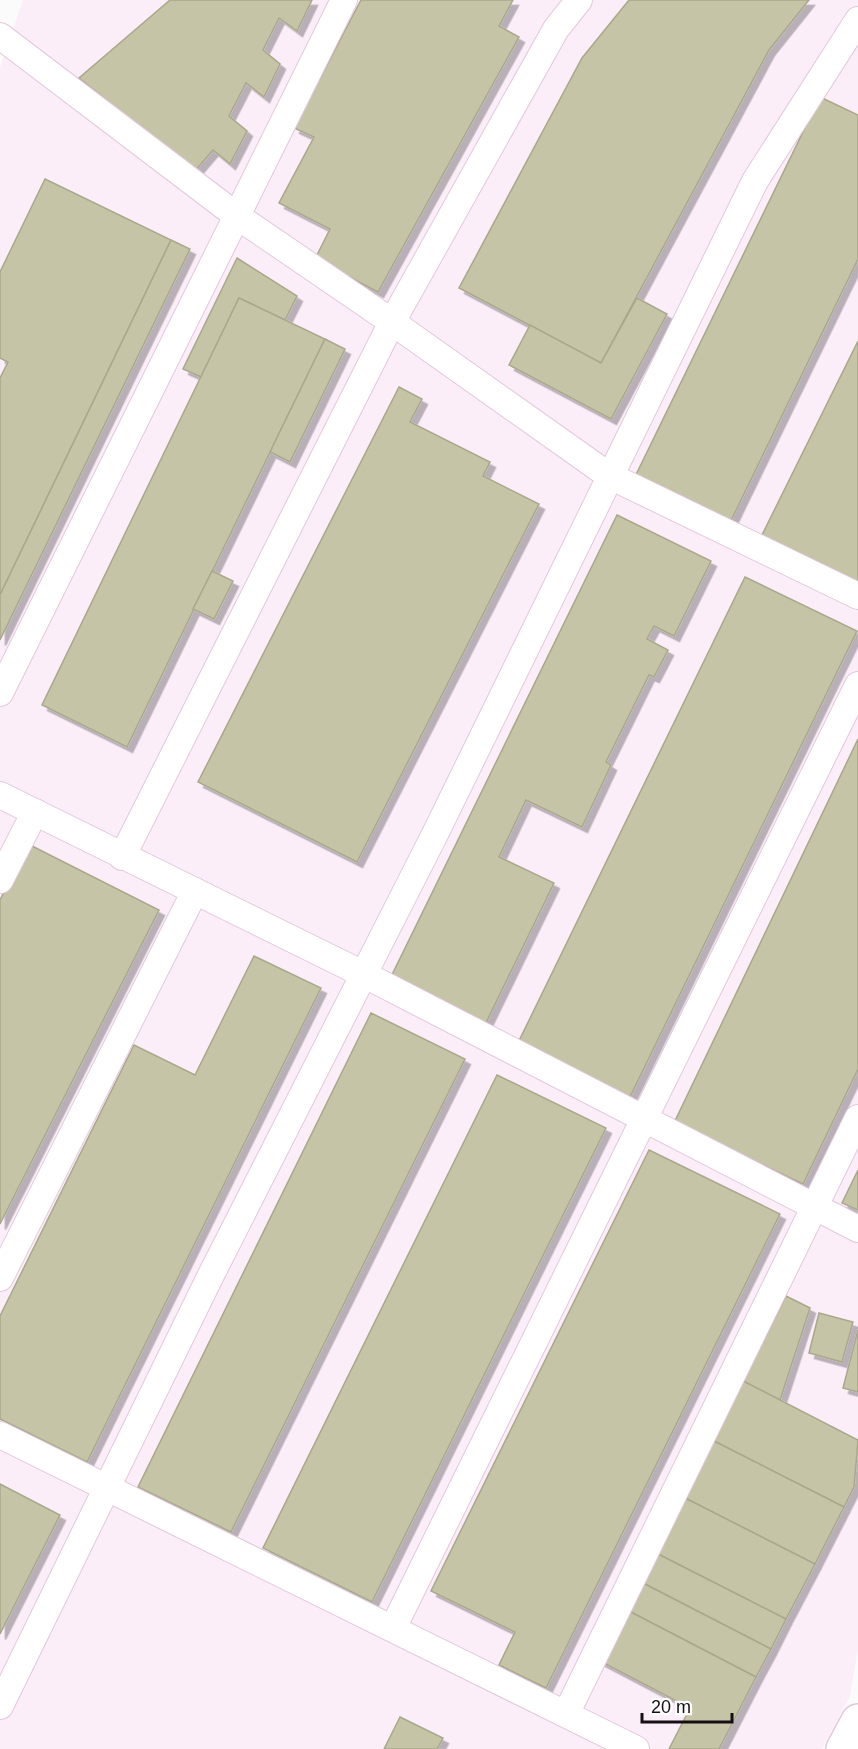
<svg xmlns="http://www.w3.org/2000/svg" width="858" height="1749" font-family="Arial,sans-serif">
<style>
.built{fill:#fceef9}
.building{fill:#c5c4a7;stroke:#aaa88c;stroke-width:1.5;filter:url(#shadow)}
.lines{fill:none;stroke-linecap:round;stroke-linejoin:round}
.street-casing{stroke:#e2c8dd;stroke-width:28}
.secondary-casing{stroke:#e2c8dd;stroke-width:36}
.street{stroke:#fff;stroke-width:26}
.secondary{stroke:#fff;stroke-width:33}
</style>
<defs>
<filter id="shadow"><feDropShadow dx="5.5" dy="5.5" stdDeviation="0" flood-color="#0004"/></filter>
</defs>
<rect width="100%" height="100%" fill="#fbfbfb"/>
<polygon class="built" points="23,0 858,0 858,1649 850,1696 822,1749 0,1749 0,67"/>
<g class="building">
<polygon points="170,0 312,0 297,31 279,18 263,50 280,64 264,97 246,83 229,116 247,131 230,164 213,150 195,171 79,78"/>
<polygon points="361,0 513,0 499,26 519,37 378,292 315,259 330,229 279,203 314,137 294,128"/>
<polygon points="629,0 809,0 769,50 601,363 459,288 582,58"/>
<polygon points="820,97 858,115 858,259 726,531 631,485"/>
<polygon points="45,179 171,240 0,595 0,378 8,362 0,358 0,272"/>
<polygon points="171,240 190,249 0,640 0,595"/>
<polygon points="237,258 297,296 285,320 239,298 201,377 183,369"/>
<polygon points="239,298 325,339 127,747 42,705"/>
<polygon points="637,298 667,314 611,419 509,365 530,325 601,363"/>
<polygon points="325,339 345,349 290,462 270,452"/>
<polygon points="858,341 858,590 759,541"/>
<polygon points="399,387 422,399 410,422 490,462 483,476 539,504 357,862 198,782"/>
<polygon points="617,515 711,561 674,636 654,626 647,639 668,650 654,677 649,675 606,762 611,765 582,827 526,800 499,857 554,883 482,1031 387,985"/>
<polygon points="212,571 233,581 214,619 193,609"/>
<polygon points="745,577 857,631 628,1101 516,1047"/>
<polygon points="858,739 858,1069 803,1184 674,1123"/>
<polygon points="28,844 159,910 0,1224 0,900"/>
<polygon points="254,956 321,988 87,1462 0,1419 0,1316 134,1045 195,1075"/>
<polygon points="371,1013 465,1059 231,1532 138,1487"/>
<polygon points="497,1075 606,1128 372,1602 263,1548"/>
<polygon points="649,1150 780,1214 546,1688 499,1665 515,1632 431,1591"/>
<polygon points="858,1170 858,1210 842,1203"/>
<polygon points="786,1296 810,1308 780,1400 743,1381"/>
<polygon points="819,1313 853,1322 842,1362 809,1353"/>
<polygon points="858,1330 858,1392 843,1388"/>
<polygon points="743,1381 858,1440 854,1487 844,1507 712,1440"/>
<polygon points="712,1440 844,1507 815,1564 683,1497"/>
<polygon points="0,1484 60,1515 0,1634"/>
<polygon points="683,1497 815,1564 786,1619 654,1552"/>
<polygon points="654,1552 786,1619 771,1649 639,1581"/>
<polygon points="639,1581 771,1649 756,1677 625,1609"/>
<polygon points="625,1609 756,1677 719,1749 669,1749 690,1708 598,1660"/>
<polygon points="400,1717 443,1738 437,1749 384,1749"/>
</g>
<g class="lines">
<defs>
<g id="street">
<polyline points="0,36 237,216 392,322 608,475 858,596"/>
<polyline points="0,693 344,0"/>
<polyline points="0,795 363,974 858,1229"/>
<polyline points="122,857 392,322 556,29 579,0"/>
<polyline points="0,880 35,812"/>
<polyline points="0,1278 195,891"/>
<polyline points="0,1435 636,1749"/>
<polyline points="393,1628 858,685"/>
<polyline points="0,1706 210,1277 435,834 755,181 858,20"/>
<polyline points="566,1714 858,1118"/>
</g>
<polyline id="secondary" points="843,1749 858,1721"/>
</defs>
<use href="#street" class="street-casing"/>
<use href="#secondary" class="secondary-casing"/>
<use href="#street" class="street"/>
<use href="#secondary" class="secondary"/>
</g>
<path d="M642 1713v9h90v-9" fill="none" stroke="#170e15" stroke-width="3"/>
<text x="651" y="1713" font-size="18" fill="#170e15" stroke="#ffffff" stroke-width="4.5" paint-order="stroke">20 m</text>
</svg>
